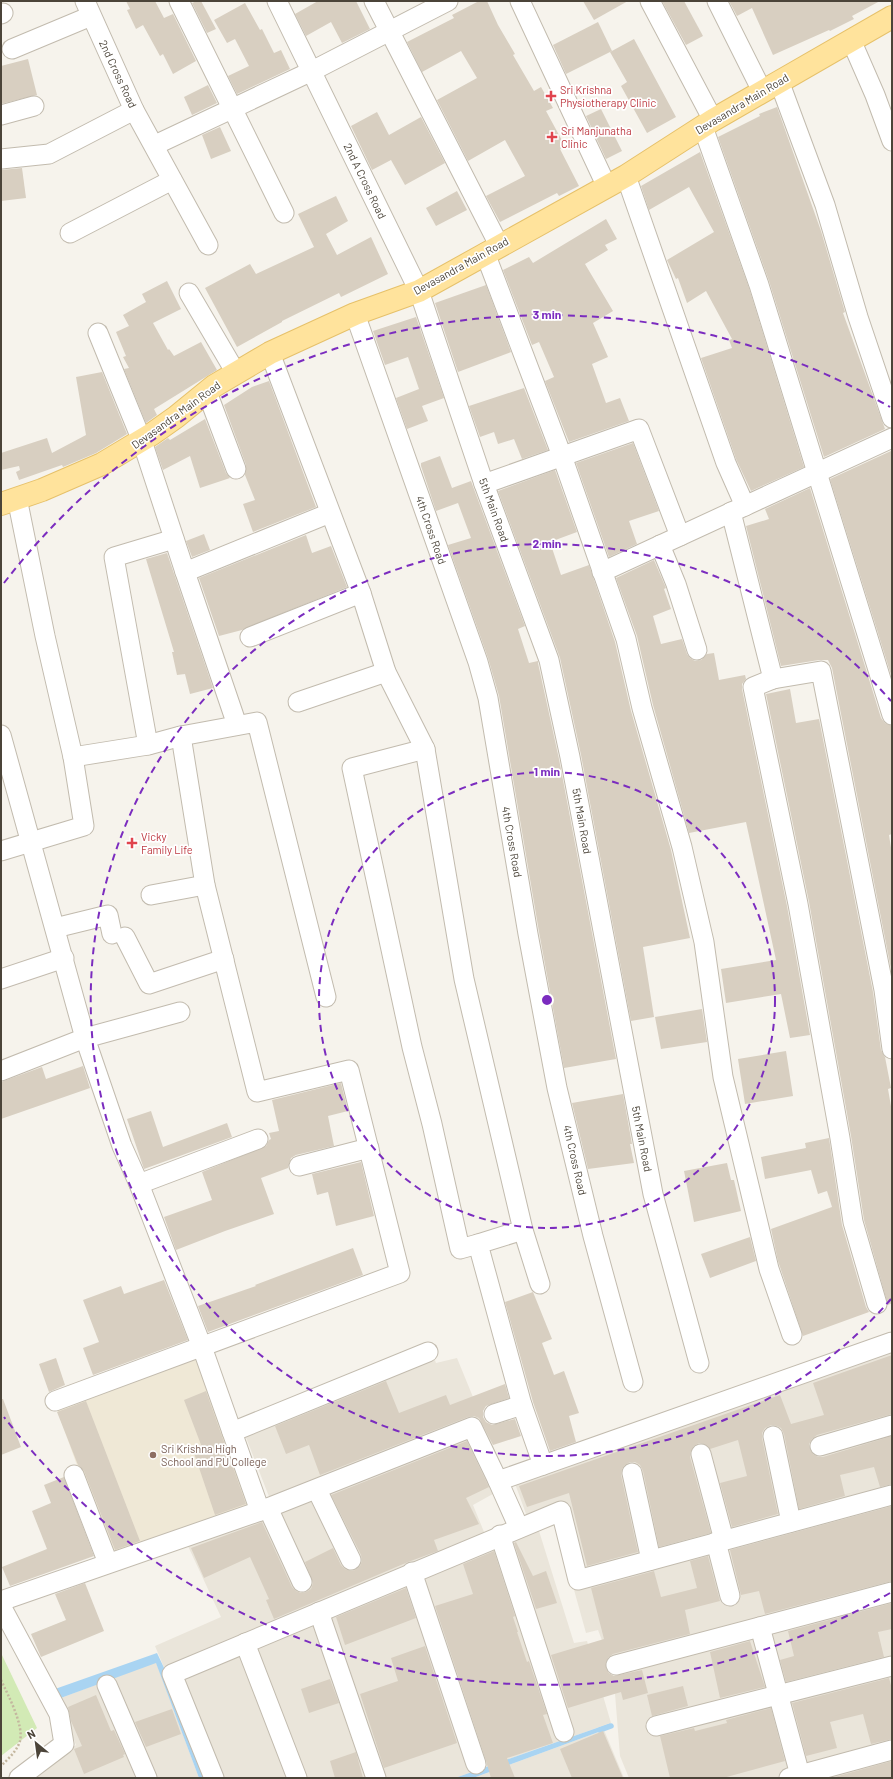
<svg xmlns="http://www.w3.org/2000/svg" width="893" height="1779" font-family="Barlow,sans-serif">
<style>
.residential{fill:#eae5da}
.education{fill:#efe8d6}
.green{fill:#d2eab5}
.water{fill:#a9d4f2}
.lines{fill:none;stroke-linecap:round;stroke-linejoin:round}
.stream{stroke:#a9d4f2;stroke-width:5.5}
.building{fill:#d8cfc1}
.minor-casing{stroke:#c2bbae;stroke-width:21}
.major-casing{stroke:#e6c16a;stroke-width:24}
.path{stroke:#c4b79f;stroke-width:2.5;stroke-dasharray:2 2;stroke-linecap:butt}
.minor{stroke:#fff;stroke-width:19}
.major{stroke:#ffe39c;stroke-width:22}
.ring{fill:none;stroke:#7b2cbf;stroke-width:2;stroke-dasharray:7 5}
.health-dot{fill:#e0444e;stroke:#fff;stroke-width:1.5}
.education-dot{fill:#8d6e63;stroke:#fff;stroke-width:1.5}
.labels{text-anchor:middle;stroke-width:3.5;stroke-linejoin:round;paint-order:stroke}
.street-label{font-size:11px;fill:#4b4439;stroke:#fff}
.health-label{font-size:11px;fill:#be3a42;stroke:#fff;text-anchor:start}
.education-label{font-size:11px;fill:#785e54;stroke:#fff;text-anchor:start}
.centre{fill:#7b2cbf;stroke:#fff;stroke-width:2}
.ring-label{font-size:12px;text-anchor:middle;font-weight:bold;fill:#7b2cbf;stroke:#fff;stroke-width:3.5;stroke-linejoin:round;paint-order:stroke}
</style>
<rect width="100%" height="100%" fill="#f6f3ec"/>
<g class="residential">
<polygon points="430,1347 436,1363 457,1358 509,1485 473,1505 491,1549 533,1533 514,1481 892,1351 892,1778 629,1778 620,1756 613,1669 598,1630 586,1633 556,1525 539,1531 574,1643 587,1641 611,1723 455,1778 205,1778 166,1672 155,1646 221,1617 187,1544 275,1512 240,1422"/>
<polygon points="156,1662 199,1778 33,1778 76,1745 58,1699"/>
<polygon points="604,1730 624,1778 473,1778"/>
</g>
<polygon class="education" points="198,1356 250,1504 109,1554 56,1407"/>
<polygon class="green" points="1,1653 37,1728 1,1756"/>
<g class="water">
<polygon points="157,1653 166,1672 205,1778 199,1778 156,1663 58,1699 55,1689"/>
<polygon points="611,1723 604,1730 473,1778 455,1778"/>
</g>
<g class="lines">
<polyline class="stream" points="600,1730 611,1726"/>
</g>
<g class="building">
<polygon points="126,1 155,1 164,18 173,14 196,61 173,74 163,54 160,56 143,25 136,29 127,10 130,9"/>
<polygon points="197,1 201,1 216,29 207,33 192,3"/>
<polygon points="318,1 356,1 370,29 342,43 331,22 306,36 295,14"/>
<polygon points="479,1 487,1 498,25 515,54 513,55 534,91 541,87 553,108 546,111 565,146 560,149 579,186 559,196 557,193 500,222 486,196 525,176 505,140 468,161 437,100 477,78 461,51 422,72 407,42 454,18 452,15"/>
<polygon points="583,1 628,1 594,20"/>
<polygon points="662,1 684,1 703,36 686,45"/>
<polygon points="729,1 880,1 852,16 854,19 830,31 829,30 773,55 752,8 737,16"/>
<polygon points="245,3 260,30 262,29 274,53 281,50 290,69 237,94 228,76 249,66 235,39 227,43 214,20"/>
<polygon points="598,22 612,51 566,74 553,45"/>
<polygon points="634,39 676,117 647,133 621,86 627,82 610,52"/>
<polygon points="28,59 37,95 1,104 1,66"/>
<polygon points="208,85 217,103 192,115 184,97"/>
<polygon points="777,107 821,231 845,312 843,313 885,429 824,457 769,281 718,137 760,116 759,114"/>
<polygon points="601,109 622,151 606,159 586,116"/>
<polygon points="377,112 389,135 421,117 445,163 405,185 391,160 372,170 351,126"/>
<polygon points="220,127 231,151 211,159 202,135"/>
<polygon points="700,152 749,288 804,467 751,491 736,459 701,358 732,348 729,340 732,339 706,291 687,303 678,278 676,279 667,260 714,232 689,187 649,210 641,186"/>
<polygon points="22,168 26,198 1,201 1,170"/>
<polygon points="457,191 467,210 436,226 426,208"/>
<polygon points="336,196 348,221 326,234 337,255 371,237 388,274 341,297 339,293 282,321 282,322 237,347 205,288 250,264 256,274 314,247 298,214"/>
<polygon points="606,219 617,239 605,245 608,250 585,264 613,311 593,323 608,357 592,364 606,403 620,398 629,421 569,442 545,381 554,377 539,342 532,345 503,270 529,257 533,263"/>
<polygon points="167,281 181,309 153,323 168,350 169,349 174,356 201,342 217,370 154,409 157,415 146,423 124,369 129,368 123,357 126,356 116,332 129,326 123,315 146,302 142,294"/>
<polygon points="486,285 511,352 458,372 435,303"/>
<polygon points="416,317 444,398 422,406 428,421 407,429 396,398 419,389 408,357 385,365 373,331"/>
<polygon points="102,372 127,434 96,453 63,467 62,465 19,480 16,472 20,470 19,466 1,470 1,453 47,438 52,453 86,435 76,377"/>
<polygon points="269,381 316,507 253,532 243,504 255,500 245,475 246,465 224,405 252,387"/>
<polygon points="524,388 548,450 522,459 514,439 498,444 494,432 480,437 469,406"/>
<polygon points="205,419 226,473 230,478 200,488 190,456 163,470 155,447 168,438 170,440"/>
<polygon points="633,443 659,511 629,521 637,544 609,557 576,463"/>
<polygon points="891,451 892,455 892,678 830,479"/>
<polygon points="440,456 452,488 471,481 525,626 518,629 529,663 538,661 538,663 559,759 616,1059 564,1068 539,932 499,696 488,658 448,545 471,538 458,503 436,511 421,466 421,463"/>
<polygon points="555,470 577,532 550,542 561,575 589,565 615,642 631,711 671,850 690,938 643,947 654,1017 631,1021 581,755 560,658 498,491"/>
<polygon points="810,488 881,718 885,723 892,726 892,834 889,835 892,854 892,974 832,668 828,660 819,660 781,666 746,526 769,519 765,509"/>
<polygon points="204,534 210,550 192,557 186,541"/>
<polygon points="306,535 312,553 331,546 347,587 242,630 219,636 199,578"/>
<polygon points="167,553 213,688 190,694 185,674 177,675 172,652 174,652 146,559"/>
<polygon points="654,560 666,588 664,589 671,609 653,616 661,644 682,639 687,654 690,658 695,661 701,660 707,654 714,653 719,680 745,675 746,679 742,684 742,689 787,906 810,1035 790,1038 781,994 726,1003 721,969 776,960 746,822 689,833 653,705 637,636 616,578"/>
<polygon points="790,689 796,723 819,719 873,992 881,1050 885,1057 891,1088 888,1089 892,1112 892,1303 888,1305 864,1220 851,1136 809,902 766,694"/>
<polygon points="702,1009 707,1042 661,1049 655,1017"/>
<polygon points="786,1051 793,1096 745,1104 738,1059"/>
<polygon points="83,1066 90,1088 1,1119 1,1082 42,1067 46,1079"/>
<polygon points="341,1083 348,1111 328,1116 334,1146 296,1155 291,1158 288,1168 261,1178 274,1214 225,1231 176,1250 164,1217 212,1200 202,1172 266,1146 269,1140 271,1139 269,1133 279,1131 272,1100"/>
<polygon points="623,1094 632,1144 630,1144 634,1163 588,1169 572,1103"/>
<polygon points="151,1111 163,1147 227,1123 232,1137 144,1169 127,1119"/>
<polygon points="829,1138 842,1225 866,1307 869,1312 803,1336 778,1261 771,1229 832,1207 827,1191 818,1194 811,1170 765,1179 761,1157 806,1148 805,1143"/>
<polygon points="361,1162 374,1216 336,1226 328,1192 317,1195 312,1174"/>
<polygon points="727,1163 731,1180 734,1180 741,1211 694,1222 684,1171"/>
<polygon points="750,1237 756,1261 710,1278 701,1254"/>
<polygon points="353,1248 363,1275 208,1332 198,1306 256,1286 255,1285"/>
<polygon points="164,1280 188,1340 93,1375 83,1348 99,1342 83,1300 121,1286 124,1294"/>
<polygon points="533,1292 552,1339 542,1343 554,1375 564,1371 579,1413 569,1416 576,1442 550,1451 533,1402 505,1302"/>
<polygon points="892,1355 892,1414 817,1435 812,1439 809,1444 810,1449 813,1454 818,1457 823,1457 892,1436 892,1484 880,1487 874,1467 840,1475 845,1496 799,1509 784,1434 781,1428 777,1426 771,1425 765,1428 762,1433 762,1438 778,1514 732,1527 720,1483 747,1476 738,1440 710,1449 704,1444 699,1443 694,1446 691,1451 690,1457 711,1533 659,1547 643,1471 640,1465 635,1462 630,1462 625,1465 622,1469 621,1475 638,1552 587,1566 569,1493 527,1507 519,1486 780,1395 791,1424 824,1415 813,1383"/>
<polygon points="56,1358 65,1385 49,1392 39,1364"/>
<polygon points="386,1381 399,1413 446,1395 450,1405 505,1384 509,1398 486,1406 483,1411 483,1417 486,1422 492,1425 515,1419 521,1436 493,1445 479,1418 474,1416 468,1417 320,1475 309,1445 286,1454 275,1426"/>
<polygon points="206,1391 246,1504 215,1515 194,1453 203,1450 184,1400"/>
<polygon points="1,1399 3,1399 21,1447 1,1455"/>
<polygon points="86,1401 140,1541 115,1550 84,1471 78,1465 57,1412"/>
<polygon points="467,1441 489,1487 466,1498 479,1524 434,1540 438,1551 408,1562 274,1619 266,1600 269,1599 250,1557 204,1578 191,1548 262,1522 292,1587 296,1591 301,1593 306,1592 311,1589 313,1583 305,1562 333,1548 341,1565 345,1569 351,1571 355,1570 360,1566 362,1561 361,1555 331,1495"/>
<polygon points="64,1477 94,1556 10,1586 2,1567 47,1549 32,1511 51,1503 44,1485"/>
<polygon points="892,1506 892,1581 765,1614 759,1591 741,1595 730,1550"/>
<polygon points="516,1542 533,1576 546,1571 557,1603 536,1609 514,1543"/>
<polygon points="494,1551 515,1616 513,1617 518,1632 517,1632 527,1662 529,1661 547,1714 543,1715 553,1743 507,1758 515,1778 491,1778 486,1761 435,1606 473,1594 463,1564"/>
<polygon points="708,1556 720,1601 685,1610 690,1634 613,1654 609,1657 606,1662 606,1668 609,1673 614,1676 642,1670 648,1693 623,1700 621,1692 568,1708 551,1655 604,1639 591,1588 654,1571 661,1597 697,1588 690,1561"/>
<polygon points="85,1583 104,1631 41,1657 31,1634 66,1620 55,1594"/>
<polygon points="406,1588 416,1618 345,1645 336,1617"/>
<polygon points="892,1603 892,1629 878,1632 884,1657 786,1682 780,1660 794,1656 788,1631"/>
<polygon points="750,1641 765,1687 720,1698 710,1652"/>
<polygon points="425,1646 457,1743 384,1768 360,1694 398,1681 391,1658"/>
<polygon points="889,1678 892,1689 892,1739 871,1744 863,1714 830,1722 837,1748 806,1756 792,1703"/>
<polygon points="330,1679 339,1703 309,1713 301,1689"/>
<polygon points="683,1686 688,1706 652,1716 647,1695"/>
<polygon points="96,1695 111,1731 114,1730 125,1754 123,1755 124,1757 84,1774 74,1749 82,1746 71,1721 68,1707"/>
<polygon points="771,1708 785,1761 723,1778 670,1778 660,1736 694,1728 695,1731 727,1723 726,1720"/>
<polygon points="172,1709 181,1734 146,1747 135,1722"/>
<polygon points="603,1731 623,1778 572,1778 560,1749"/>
<polygon points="356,1752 363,1778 335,1778 330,1761"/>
<polygon points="892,1761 892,1778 831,1778"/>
</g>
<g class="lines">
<defs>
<g id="minor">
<polyline points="85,1 134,110 208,245"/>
<polyline points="179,1 284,213"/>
<polyline points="277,1 419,291 484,484 549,660 570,757 653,1194 699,1363"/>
<polyline points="374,1 499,245"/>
<polyline points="520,1 607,187"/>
<polyline points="650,1 713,120"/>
<polyline points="717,1 762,91"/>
<polyline points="1,14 3,13"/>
<polyline points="851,40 875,95 892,141"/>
<polyline points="12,49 91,16"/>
<polyline points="779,81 825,205 858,317 892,418"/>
<polyline points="1,115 34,106"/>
<polyline points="703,127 759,285 892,715"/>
<polyline points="155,145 312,71 448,1"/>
<polyline points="1,159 49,154 134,110"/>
<polyline points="626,176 726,463 745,506"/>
<polyline points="70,233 172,180"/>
<polyline points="485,253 562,456 626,639 642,708 682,847 704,942 723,1077 769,1269 792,1335"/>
<polyline points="189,293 236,373"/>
<polyline points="355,314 478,662 488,698 528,934 557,1088 593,1236 633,1382"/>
<polyline points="98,333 142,441 185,572"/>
<polyline points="270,353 361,593 386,672 425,749 352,768 412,1047 432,1124 460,1249 478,1244"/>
<polyline points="207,392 236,469"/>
<polyline points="484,484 639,429 680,536"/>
<polyline points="731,512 773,679"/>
<polyline points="660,545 676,584 697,650"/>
<polyline points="602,572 892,438"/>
<polyline points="250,637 361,593"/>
<polyline points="298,702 386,672"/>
<polyline points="237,725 185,572 330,513"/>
<polyline points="1,735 85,1038 122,1146 139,1184 258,1139"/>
<polyline points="148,745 114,557 174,539"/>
<polyline points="425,749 464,979 523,1230 478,1244 522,1405 543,1465"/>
<polyline points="73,757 148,745 181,736 257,722 326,997"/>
<polyline points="1,851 84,826 73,757 45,636 17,498"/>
<polyline points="151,895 205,885"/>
<polyline points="55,928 108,915 112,934"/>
<polyline points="125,937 149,984 224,959"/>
<polyline points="1,979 64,958"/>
<polyline points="1,1071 85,1038 180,1012"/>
<polyline points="299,1166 369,1148"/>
<polyline points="139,1184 202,1347 260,1511"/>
<polyline points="523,1230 540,1284"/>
<polyline points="877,1304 853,1222 840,1138 798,904 753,687 773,679 821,671 884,990 892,1049"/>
<polyline points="55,1401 400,1273 349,1070 257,1092 205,885 181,736"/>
<polyline points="494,1414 522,1405"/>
<polyline points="232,1432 428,1352"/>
<polyline points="773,1436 791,1522"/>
<polyline points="820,1446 892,1425"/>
<polyline points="701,1454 724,1540"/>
<polyline points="632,1473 651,1560"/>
<polyline points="74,1475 108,1563"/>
<polyline points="498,1481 519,1528"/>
<polyline points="317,1490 351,1560"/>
<polyline points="268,1508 302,1582"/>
<polyline points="500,1535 564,1732"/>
<polyline points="716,1542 730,1596"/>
<polyline points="412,1572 476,1764"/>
<polyline points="1,1601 260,1511 472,1427 498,1481 892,1342"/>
<polyline points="1,1606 59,1714 64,1744 19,1778"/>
<polyline points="319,1612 376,1778"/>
<polyline points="760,1627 800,1775"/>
<polyline points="245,1643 297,1778"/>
<polyline points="616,1665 892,1592"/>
<polyline points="107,1685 147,1778"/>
<polyline points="656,1726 892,1666"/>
<polyline points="214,1778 172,1674 561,1511 578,1580 892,1495"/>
<polyline points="789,1778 892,1750"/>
</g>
<polyline id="major" points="1,504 42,490 102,464 152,434 176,417 214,386 270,353 355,314 419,291 626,176 713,120 892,17"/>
</defs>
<use href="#minor" class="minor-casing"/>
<use href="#major" class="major-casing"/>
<path class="path" d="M1,1680c7,15 23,45 19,61 -3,10 -12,18 -19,25"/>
<use href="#minor" class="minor"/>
<use href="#major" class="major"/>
</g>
<g class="ring">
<circle cx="547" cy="1000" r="228"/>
<path d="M891 1299A456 456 0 1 1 891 701"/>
<path d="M890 1593A685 685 0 0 1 4 1417M4 583A685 685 0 0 1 890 407"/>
</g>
<g class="health-dot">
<path d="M549 90h4v4h4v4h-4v4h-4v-4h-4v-4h4z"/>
<path d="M550 131h4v4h4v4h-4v4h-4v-4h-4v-4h4z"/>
<path d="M130 837h4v4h4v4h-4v4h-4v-4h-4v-4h4z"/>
</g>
<circle class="education-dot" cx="153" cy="1455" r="4"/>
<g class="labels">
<g class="street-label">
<text transform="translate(118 74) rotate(65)" y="4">2nd Cross Road</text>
<text transform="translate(742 104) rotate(-31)" y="4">Devasandra Main Road</text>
<text transform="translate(365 181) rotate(64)" y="4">2nd A Cross Road</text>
<text transform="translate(461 266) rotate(-29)" y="4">Devasandra Main Road</text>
<text transform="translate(176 415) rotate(-36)" y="4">Devasandra Main Road</text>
<text transform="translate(494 510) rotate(70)" y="4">5th Main Road</text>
<text transform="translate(431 530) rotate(71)" y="4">4th Cross Road</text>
<text transform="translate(582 821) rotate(80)" y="4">5th Main Road</text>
<text transform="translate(512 842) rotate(80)" y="4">4th Cross Road</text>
<text transform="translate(642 1139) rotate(79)" y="4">5th Main Road</text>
<text transform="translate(575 1160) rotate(77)" y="4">4th Cross Road</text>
</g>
<g class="health-label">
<text x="560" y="94">Sri Krishna<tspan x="560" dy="13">Physiotherapy Clinic</tspan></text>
<text x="561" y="135">Sri Manjunatha<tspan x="561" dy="13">Clinic</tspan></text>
<text x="141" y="841">Vicky<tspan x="141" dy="13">Family Life</tspan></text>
</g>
<g class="education-label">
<text x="161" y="1453">Sri Krishna High<tspan x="161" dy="13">School and PU College</tspan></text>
</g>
</g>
<circle cx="547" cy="1000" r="6" class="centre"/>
<g class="ring-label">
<text x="547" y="319">3 min</text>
<text x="547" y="548">2 min</text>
<text x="547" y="776">1 min</text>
</g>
<rect width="893" height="1779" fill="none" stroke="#4b4439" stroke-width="4"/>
<g transform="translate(36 1743) rotate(331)" stroke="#ffffff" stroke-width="3" paint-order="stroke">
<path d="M0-3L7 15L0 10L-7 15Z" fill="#4b4439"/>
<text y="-6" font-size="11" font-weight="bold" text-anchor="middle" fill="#4b4439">N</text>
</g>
</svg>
